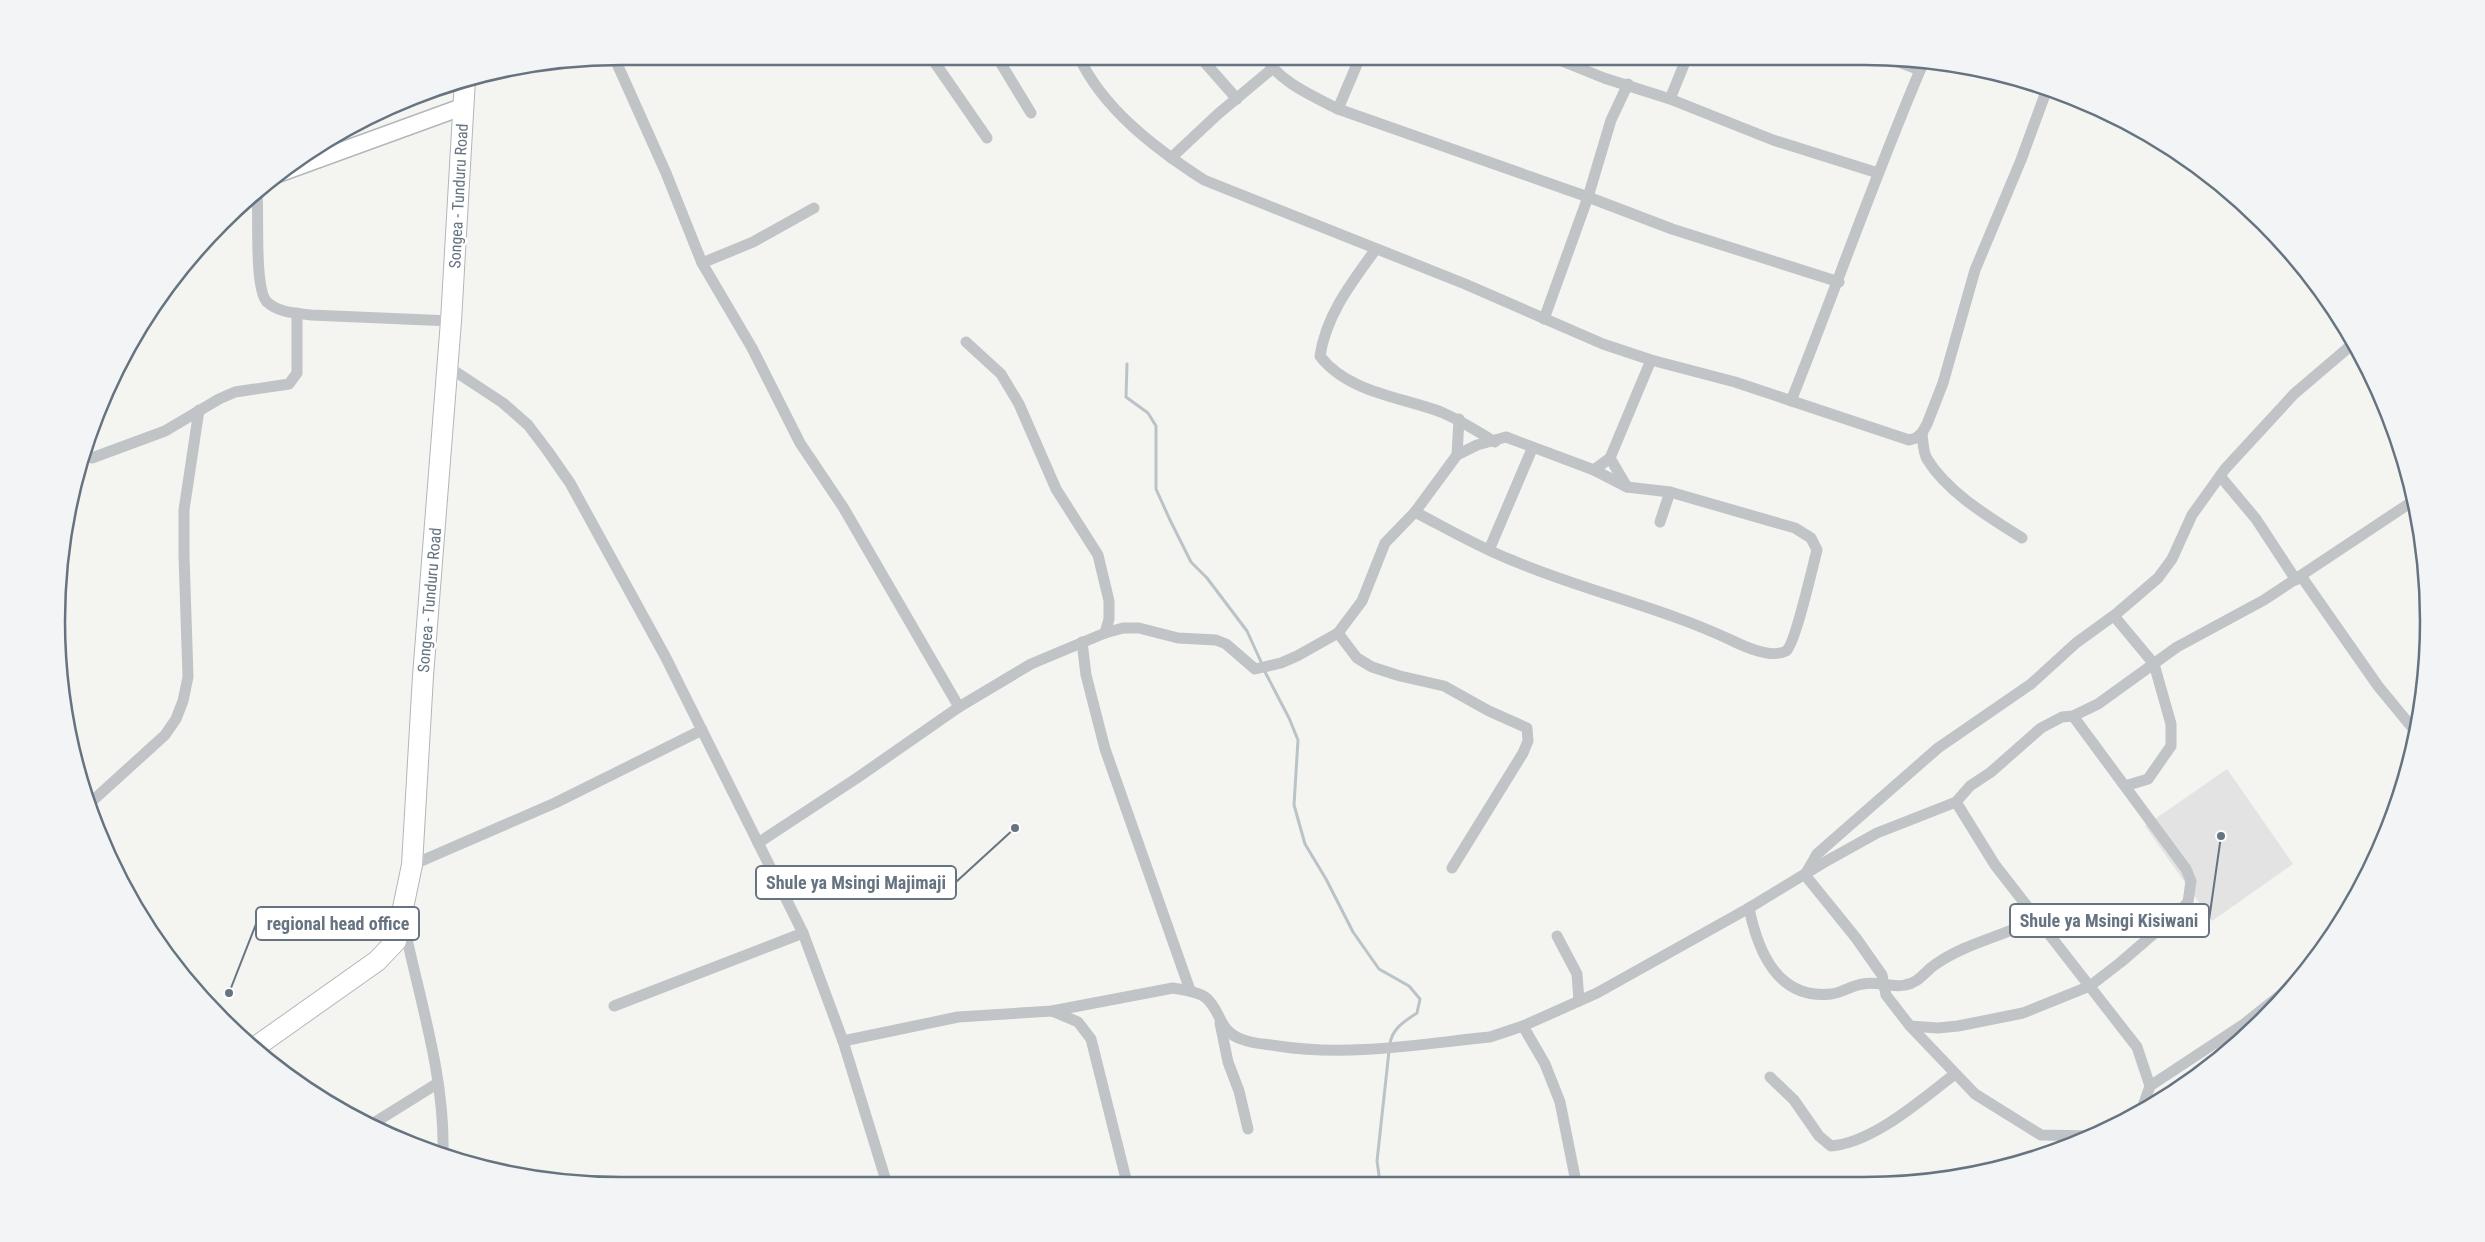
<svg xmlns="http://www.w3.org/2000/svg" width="2485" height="1242" font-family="'Roboto Condensed',sans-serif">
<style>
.built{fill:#e2e3e2}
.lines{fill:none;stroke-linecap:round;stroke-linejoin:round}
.stream{stroke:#bac3c8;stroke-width:3}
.secondary-casing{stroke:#b3b7bb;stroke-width:19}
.highway-casing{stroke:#b3b6b9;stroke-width:22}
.street{stroke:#c0c4c7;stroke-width:11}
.secondary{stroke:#fff;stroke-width:16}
.highway{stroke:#fff;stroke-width:20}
.labels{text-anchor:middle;stroke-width:5;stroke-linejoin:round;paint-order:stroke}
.street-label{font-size:16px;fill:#667380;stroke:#fff}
.rim{fill:none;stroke:#667380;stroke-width:2.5}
.leader{fill:none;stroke:#667380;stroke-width:2}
.callout-dot{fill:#667380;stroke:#fff;stroke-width:2}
.callout{fill:#fff;stroke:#667380;stroke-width:2}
.callout-label{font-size:18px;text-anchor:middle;font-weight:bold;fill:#667380}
</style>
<rect width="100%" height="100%" fill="#f4f4f1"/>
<polygon class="built" points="2227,769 2293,864 2212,921 2145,826"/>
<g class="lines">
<g class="stream">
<polyline points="1127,364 1126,397 1148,413 1156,426 1156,489 1170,520 1191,562 1207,578 1247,631 1262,664"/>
<path d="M1264,670l25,48 9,22 -4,65 11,39 21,35 27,53 26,37 30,17 11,13 -3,14c-12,8 -26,16 -27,32"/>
<polyline points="1380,1182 1377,1161 1389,1051"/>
</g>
<defs>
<polyline id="secondary" points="275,175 462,107"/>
<polyline id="highway" points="254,1048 377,961 396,941 399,927 412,865 423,676 451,321 465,79"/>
</defs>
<use href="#secondary" class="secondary-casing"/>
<use href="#highway" class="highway-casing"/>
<g class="street">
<polyline points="614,57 666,173 702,263 752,348 800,443 843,507 959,707 857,778 758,843"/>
<polyline points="931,57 987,138"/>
<polyline points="997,57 1031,113"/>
<path d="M1079,57c24,52 77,92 125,123l261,104 138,60 48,16 84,22 174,58 7,-2 6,-5 5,-9 16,-41 32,-113 46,-110 26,-71"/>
<polyline points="1200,57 1237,99"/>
<path d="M1266,57c11,24 49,40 72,52l250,88 84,32 167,53"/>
<polyline points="1552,57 1604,78 1670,99 1773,140 1878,173"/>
<polyline points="1886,57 1920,70"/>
<polyline points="1670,99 1687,57"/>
<polyline points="1338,109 1360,57"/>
<polyline points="1171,158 1218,114 1273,68"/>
<path d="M257,192c2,21 -3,97 10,110 12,11 29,11 44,13l140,6"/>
<path d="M1376,249c-24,33 -50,66 -56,107 27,36 81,41 121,56 19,8 36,19 54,30"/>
<polyline points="702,263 753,242 814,208"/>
<polyline points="1544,319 1588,197 1611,120 1628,84"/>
<polyline points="966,342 1001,374 1019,404 1056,489 1098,555 1109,601 1109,619 1105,633"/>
<polyline points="447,366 503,403 528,425 547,450 570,483 665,656 803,933 843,1041 887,1184"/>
<path d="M1791,401c45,-113 85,-228 133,-340"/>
<path d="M1922,433c1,9 1,19 5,26 21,34 62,58 95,79"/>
<polyline points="85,452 92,458 165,431 219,399 235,392 289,384 297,373 297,313"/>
<polyline points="1457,455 1459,419"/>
<polyline points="1610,458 1627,487"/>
<polyline points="2220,476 2256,519 2296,580"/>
<path d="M1415,512c33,17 65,36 99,49 71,30 147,46 217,79 14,7 40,19 55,11 9,-6 27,-86 31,-101l-6,-12 -16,-10 -125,-36 -43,-5 -33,-17 16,-12 41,-98"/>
<polyline points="1660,522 1670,492"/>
<polyline points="1489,550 1532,449"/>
<polyline points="2301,576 2378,686 2415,731"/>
<polyline points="2114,616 2154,664 2171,724 2171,746 2148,779 2125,786"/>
<polyline points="1338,633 1357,658 1372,667 1400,676 1444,686 1489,711 1527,728 1528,741 1523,753 1452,868"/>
<polyline points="1082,642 1086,675 1105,749 1190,990"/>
<polyline points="959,707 1031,664 1105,633 1123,628 1139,628 1178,638 1216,640 1226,644 1255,669 1281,663 1297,656 1338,633 1362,601 1385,543 1415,512 1457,455 1477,445 1506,437 1594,470"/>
<polyline points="1956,802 1995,865 2137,1047 2150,1086 2143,1106"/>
<polyline points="89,804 165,735 176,719 183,701 188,677 184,556 184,510 199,410"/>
<polyline points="412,865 555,803 702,730"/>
<path d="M1749,908c9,44 29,92 82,86 11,-1 21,-9 32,-10 14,-3 29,4 42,1 14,-2 20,-14 31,-21 30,-21 68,-28 100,-45"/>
<path d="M404,925c16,77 41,151 39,229"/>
<polyline points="1557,936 1577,974 1579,1001"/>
<polyline points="614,1006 803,933"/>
<polyline points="1052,1011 1078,1022 1091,1039 1127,1183"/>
<polyline points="1220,1023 1228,1062 1239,1091 1248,1129"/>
<polyline points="1523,1026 1545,1064 1560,1102 1576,1182"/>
<polyline points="1910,1026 1938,1028 1958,1026 2023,1013 2090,986 2121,962 2179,912 2188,902 2191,881 2186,869 2073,716"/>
<path d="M843,1041l115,-24 94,-6 121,-23c11,2 23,3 32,9 16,12 13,34 36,42 12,5 25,5 37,7 71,11 142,-2 212,-9l33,-11 74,-33 152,-85 74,-45 54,-30 79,-31 14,-16 21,-14 50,-44 21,-11 11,-1 25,-12 79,-57 87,-47 149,-99"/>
<path d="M1770,1077l24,23 25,36 12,10c42,-3 91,-47 124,-72"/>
<polyline points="2150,1086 2244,1024 2288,989"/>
<polyline points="369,1126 438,1083"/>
<polyline points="2092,1136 2041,1135 1975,1094 1910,1026 1886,995 1882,975 1856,938 1805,875 1817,854 1938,748 2031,684 2076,643 2116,614 2158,578 2172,559 2192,515 2225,469 2294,394 2355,342"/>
</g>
<use href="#secondary" class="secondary"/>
<use href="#highway" class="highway"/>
</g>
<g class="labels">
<g class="street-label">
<text transform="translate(458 196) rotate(-87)" y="6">Songea - Tunduru Road</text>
<text transform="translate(429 600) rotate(-85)" y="6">Songea - Tunduru Road</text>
</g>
</g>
<path d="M0 0H2485V1242H0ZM621 65H1864A556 556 0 0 1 2420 621V621A556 556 0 0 1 1864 1177H621A556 556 0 0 1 65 621V621A556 556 0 0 1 621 65Z" fill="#f3f4f5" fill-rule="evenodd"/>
<path class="rim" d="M621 65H1864A556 556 0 0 1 2420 621V621A556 556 0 0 1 1864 1177H621A556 556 0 0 1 65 621V621A556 556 0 0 1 621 65Z"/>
<path class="leader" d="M1015 828L956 882M2221 836L2209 920M229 993L256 924"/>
<g class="callout-dot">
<circle cx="1015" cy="828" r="5"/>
<circle cx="2221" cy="836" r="5"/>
<circle cx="229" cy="993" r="5"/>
</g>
<g class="callout">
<rect x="756" y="866" width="200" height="33" rx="5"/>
<rect x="2010" y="904" width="199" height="33" rx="5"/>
<rect x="256" y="907" width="163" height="33" rx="5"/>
</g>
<g class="callout-label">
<text x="856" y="889">Shule ya Msingi Majimaji</text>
<text x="2109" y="927">Shule ya Msingi Kisiwani</text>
<text x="338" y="930">regional head office</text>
</g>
</svg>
